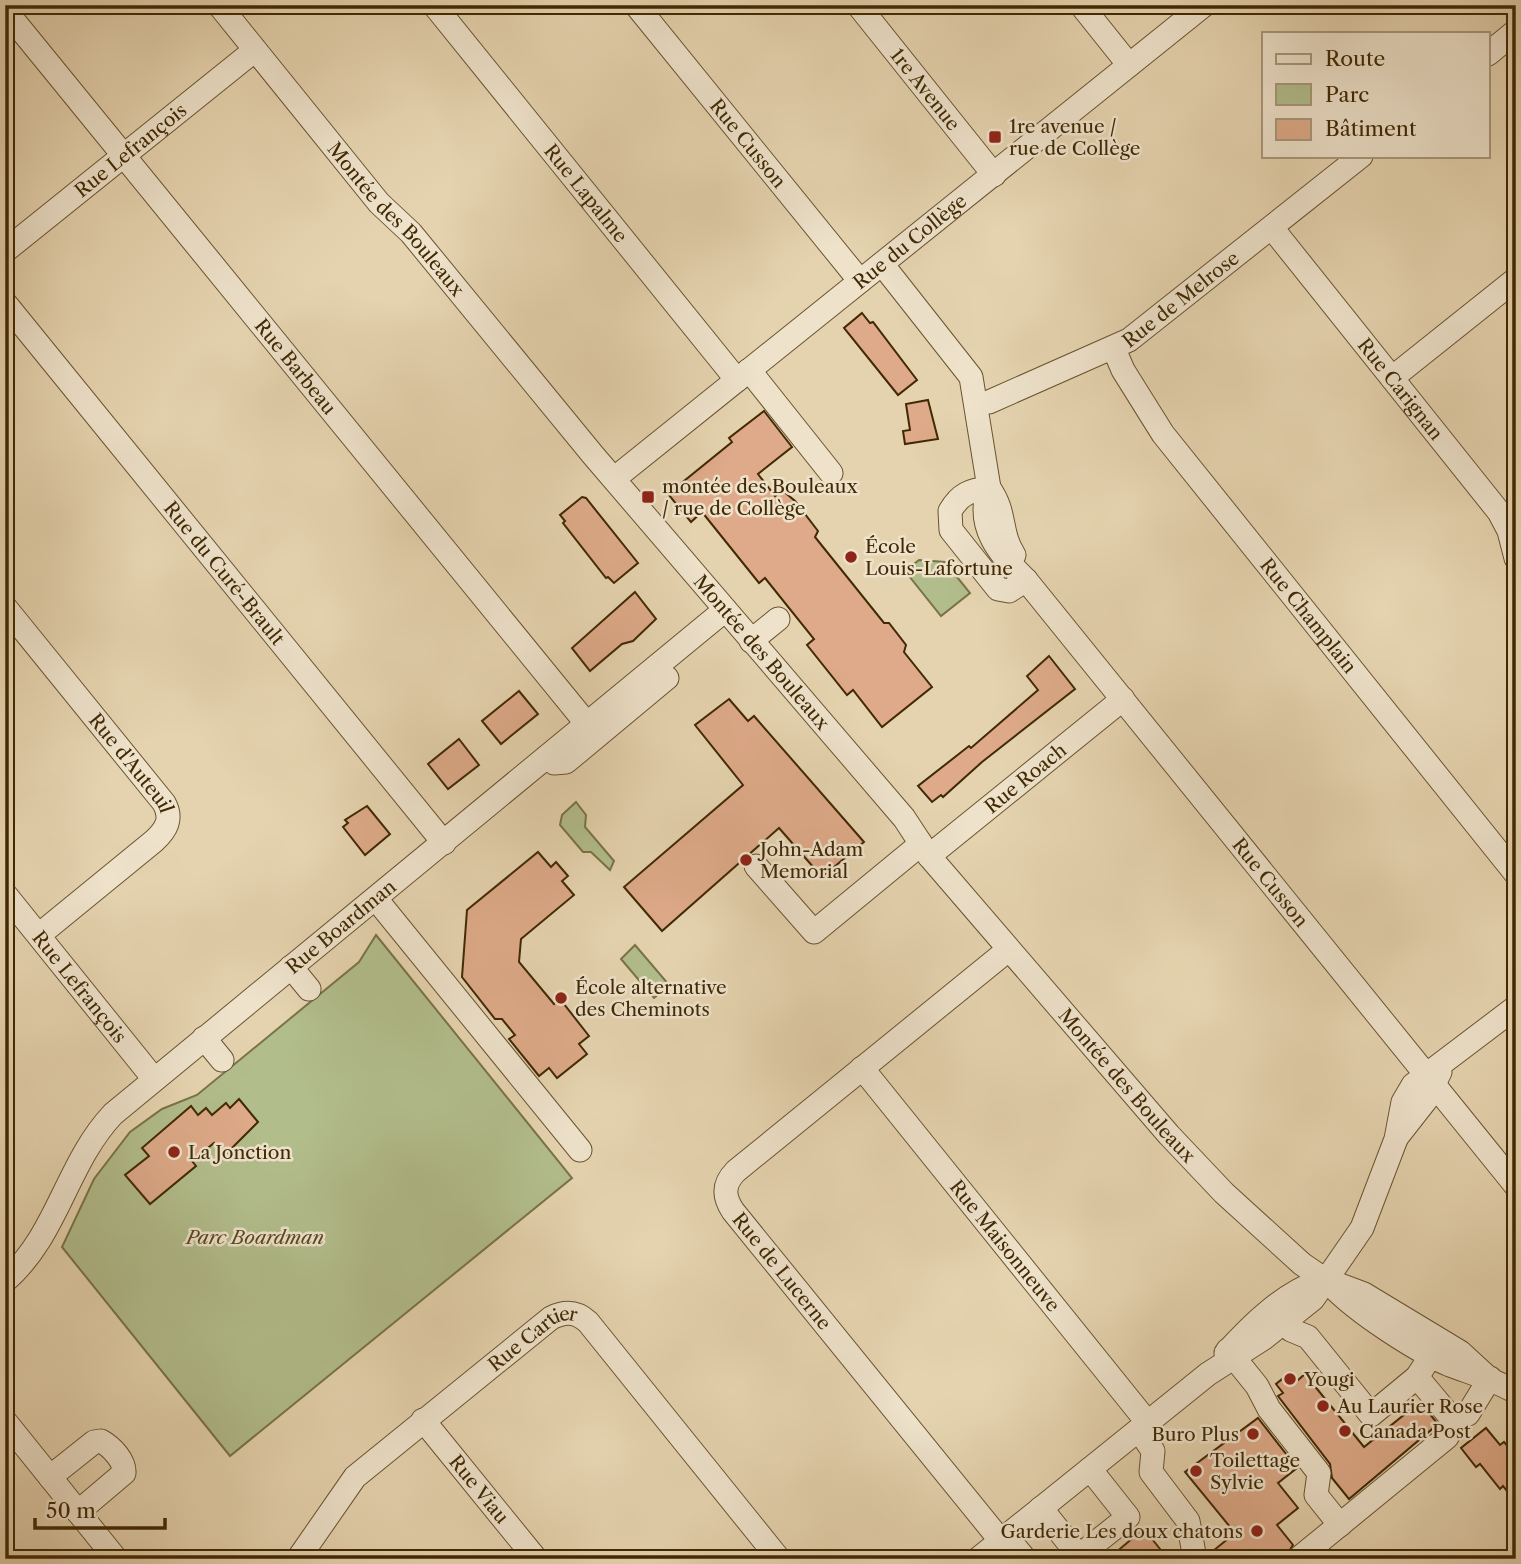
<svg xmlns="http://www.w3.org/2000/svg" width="1521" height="1564" font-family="'Libre Caslon Text',serif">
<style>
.green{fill:#b2bd8c;stroke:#797348;stroke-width:2}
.building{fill:#deaa89;stroke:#402904;stroke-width:2}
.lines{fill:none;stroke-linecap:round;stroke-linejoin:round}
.minor-casing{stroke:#69542f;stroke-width:25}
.minor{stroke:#eee2cb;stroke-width:23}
.poi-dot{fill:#8f2418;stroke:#eee2cb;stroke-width:2.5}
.labels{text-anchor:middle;stroke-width:5;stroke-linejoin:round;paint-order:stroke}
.street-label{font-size:19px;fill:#402904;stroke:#eee2cb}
.poi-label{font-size:19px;fill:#402904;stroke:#eee2cb;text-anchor:start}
.park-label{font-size:19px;font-style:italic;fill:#57471f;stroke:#eee2cb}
</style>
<rect width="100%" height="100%" fill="#e5d3af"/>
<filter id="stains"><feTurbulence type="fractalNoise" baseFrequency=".00286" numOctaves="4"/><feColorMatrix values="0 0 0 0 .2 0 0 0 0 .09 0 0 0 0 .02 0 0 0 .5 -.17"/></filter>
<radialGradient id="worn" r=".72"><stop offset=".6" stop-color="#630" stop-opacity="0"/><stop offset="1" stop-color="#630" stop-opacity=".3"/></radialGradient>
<g class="green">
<polygon points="919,560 945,562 970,593 941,616 905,571"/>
<polygon points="576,802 586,815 585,827 614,861 610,870 591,852 583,852 560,825 562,815"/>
<polygon points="376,935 572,1178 230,1456 62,1247 94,1179 130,1132 162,1109 197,1095 359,962"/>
<polygon points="635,945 670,986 654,998 621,959"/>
</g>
<g class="building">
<polygon points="862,313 870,323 873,322 917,380 898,395 844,328"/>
<polygon points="928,400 938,439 905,444 903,431 910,430 906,404"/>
<polygon points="764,411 792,447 758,474 775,496 782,490 795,501 818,531 815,537 884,623 889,623 906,645 904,652 932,687 882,727 853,690 847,695 807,645 814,639 765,578 759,583 702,512 691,522 668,494 732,442 729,438"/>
<polygon points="582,497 586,498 638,563 614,583 608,577 606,578 563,523 565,521 560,515"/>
<polygon points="635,592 656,619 633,641 622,644 590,671 572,648"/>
<polygon points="1049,656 1075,689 982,762 943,797 941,795 932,802 918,786 969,746 971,748 1038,690 1027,676"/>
<polygon points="519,691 538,714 501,744 482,721"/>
<polygon points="729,699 748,721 754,716 864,842 822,877 779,828 662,931 624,887 743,785 695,725"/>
<polygon points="459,739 479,765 448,789 428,764"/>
<polygon points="367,806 390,834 365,855 343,827 348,823 345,820"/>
<polygon points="538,852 551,867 556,862 568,876 562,881 574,895 521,939 519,962 554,1004 560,999 589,1036 579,1044 587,1054 557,1078 549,1068 539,1076 509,1039 515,1035 502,1019 495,1019 462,977 467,910"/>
<polygon points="239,1099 258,1122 224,1156 214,1143 192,1161 196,1166 150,1204 125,1175 149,1156 142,1148 191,1106 198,1115 206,1108 212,1115 226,1103 230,1108"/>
<polygon points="1291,1372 1298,1380 1305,1374 1364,1447 1420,1402 1438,1424 1349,1499 1332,1478 1330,1464 1278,1396 1283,1393 1276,1384"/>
<polygon points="1258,1418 1297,1468 1278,1483 1298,1508 1277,1525 1293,1545 1284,1559 1209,1559 1208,1555 1235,1533 1185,1472"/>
<polygon points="1486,1428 1500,1445 1504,1442 1516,1457 1516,1502 1503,1486 1500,1489 1480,1464 1476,1467 1461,1448"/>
<polygon points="1144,1529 1168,1559 1108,1559 1134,1537"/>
</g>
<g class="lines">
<defs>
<g id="minor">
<path id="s1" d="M219,5l160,198 32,30 182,222 311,363 25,38 240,279 55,58 78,71 22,15 40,15 96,58 25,23"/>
<path id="s2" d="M434,5l303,375"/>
<path id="s3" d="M636,5l224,276"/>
<path id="s4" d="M858,5l136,170"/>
<polyline points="1081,5 1129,65"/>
<path id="s5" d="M5,10l582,714"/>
<polyline points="1488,54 1516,31"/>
<path id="s6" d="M1272,228l227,284 10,19 7,27"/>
<path id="s7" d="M5,251l250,-201"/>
<path id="s8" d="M882,264l89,113 18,111c-14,39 11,67 37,92l490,606"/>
<path id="s9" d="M5,303l439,540"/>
<path id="s10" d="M1114,349l9,21 40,64 353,440"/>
<polyline points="749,370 831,473"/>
<polyline points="1392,378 1516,279"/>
<path id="s11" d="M977,404l12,-2 140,-62 232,-184"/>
<path id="s12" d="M615,478l589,-473"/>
<path d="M989,488c-19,2 -29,6 -39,23l1,19 47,59 11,2 17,-11"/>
<path d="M989,488c18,25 10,44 25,67"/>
<path id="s13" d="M5,607l159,196c9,16 2,27 -10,38l-115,94"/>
<polyline points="751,641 778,619"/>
<polyline points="547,757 554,763 566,762 667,678"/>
<path id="s14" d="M929,856l194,-157"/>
<polyline points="756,866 814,932 921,844"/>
<path id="s15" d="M5,894l149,185"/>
<polyline points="376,899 580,1150"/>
<polyline points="291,967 309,989"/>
<polyline points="204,1038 222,1060"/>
<path id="s16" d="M862,1068l286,355"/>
<polyline points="1397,1137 1426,1100 1440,1072"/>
<path id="s17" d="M5,1281c53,-46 61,-117 108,-167l612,-504"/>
<path d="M1332,1286c25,26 84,65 118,79 24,9 43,14 66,27"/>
<polyline points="1284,1322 1291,1330 1308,1337 1371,1415 1417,1377 1432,1354"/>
<polyline points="1228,1350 1257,1386 1269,1409 1319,1473 1316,1495 1340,1525"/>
<path d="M1226,1353c28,-31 58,-60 98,-74"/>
<polyline points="1417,1377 1448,1414 1458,1418 1468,1414 1490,1378"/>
<path id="s18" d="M423,1420l113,139"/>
<polyline points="5,1421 116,1559"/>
<polyline points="1139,1430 1153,1451 1151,1472 1188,1521 1195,1559"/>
<path d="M50,1477l44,-35 7,-1c11,6 24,20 23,32l-46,39"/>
<polyline points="1041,1508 1079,1556 1128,1517 1090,1469"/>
<polyline points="1006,1536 1025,1559"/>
<path d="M1001,1541l-268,-330c-10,-15 -10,-27 3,-40l272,-221"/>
<path id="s19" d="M298,1559l57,-82 196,-159c14,-7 25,-7 37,4l191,237"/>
<polyline points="978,1559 1208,1374 1264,1338 1313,1299 1362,1228 1396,1139 1403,1102 1413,1085 1516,1007"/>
<polyline points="1298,1559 1447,1437 1458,1418"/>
</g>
</defs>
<use href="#minor" class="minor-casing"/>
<use href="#minor" class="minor"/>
</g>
<g class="poi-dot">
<rect x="988" y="130" width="14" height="14" rx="3.5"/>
<rect x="641" y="490" width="14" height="14" rx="3.5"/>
<circle cx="851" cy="557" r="7"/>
<circle cx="746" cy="860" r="7"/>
<circle cx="561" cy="998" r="7"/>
<circle cx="174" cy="1152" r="7"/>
<circle cx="1290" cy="1379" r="7"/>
<circle cx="1323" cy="1406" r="7"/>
<circle cx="1345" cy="1431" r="7"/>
<circle cx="1253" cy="1434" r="7"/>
<circle cx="1196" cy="1471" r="7"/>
<circle cx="1257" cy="1531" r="7"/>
</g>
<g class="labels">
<g class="street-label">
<text dy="7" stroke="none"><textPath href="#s4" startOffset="108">1re Avenue</textPath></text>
<text dy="7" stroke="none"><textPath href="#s3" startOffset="178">Rue Cusson</textPath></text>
<text dy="7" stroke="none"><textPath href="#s7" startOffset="161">Rue Lefrançois</textPath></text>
<text dy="7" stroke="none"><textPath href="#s2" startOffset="242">Rue Lapalme</textPath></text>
<text dy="7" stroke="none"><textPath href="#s1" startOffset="278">Montée des Bouleaux</textPath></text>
<text dy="7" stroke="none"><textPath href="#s12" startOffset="378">Rue du Collège</textPath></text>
<text dy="7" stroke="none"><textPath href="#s11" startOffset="231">Rue de Melrose</textPath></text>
<text dy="7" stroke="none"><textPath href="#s5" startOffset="460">Rue Barbeau</textPath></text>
<text dy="7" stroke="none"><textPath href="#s6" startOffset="206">Rue Carignan</textPath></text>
<text dy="7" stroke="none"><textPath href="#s9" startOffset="348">Rue du Curé-Brault</textPath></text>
<text dy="7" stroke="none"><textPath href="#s10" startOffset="331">Rue Champlain</textPath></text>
<text dy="7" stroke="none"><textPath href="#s1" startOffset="845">Montée des Bouleaux</textPath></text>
<text dy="7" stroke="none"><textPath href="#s13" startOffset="201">Rue d'Auteuil</textPath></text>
<text dy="7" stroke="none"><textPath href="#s14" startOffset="124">Rue Roach</textPath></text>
<text dy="7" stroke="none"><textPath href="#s8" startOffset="751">Rue Cusson</textPath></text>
<text dy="7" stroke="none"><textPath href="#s17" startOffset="495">Rue Boardman</textPath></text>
<text dy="7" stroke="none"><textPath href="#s15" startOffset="119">Rue Lefrançois</textPath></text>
<text dy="7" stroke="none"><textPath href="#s1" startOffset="1412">Montée des Bouleaux</textPath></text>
<text dy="7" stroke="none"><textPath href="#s16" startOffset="228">Rue Maisonneuve</textPath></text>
<text transform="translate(782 1271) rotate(51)" y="7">Rue de Lucerne</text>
<text dy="7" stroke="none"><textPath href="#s19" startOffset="327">Rue Cartier</textPath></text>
<text dy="7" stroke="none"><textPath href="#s18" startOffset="89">Rue Viau</textPath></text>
</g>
<g class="poi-label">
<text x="1009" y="133">1re avenue /<tspan x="1009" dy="22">rue de Collège</tspan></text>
<text x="662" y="493">montée des Bouleaux<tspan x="662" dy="22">/ rue de Collège</tspan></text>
<text x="865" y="553">École<tspan x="865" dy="22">Louis-Lafortune</tspan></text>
<text x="760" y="856">John-Adam<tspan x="760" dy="22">Memorial</tspan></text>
<text x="575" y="994">École alternative<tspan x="575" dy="22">des Cheminots</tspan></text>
<text x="188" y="1159">La Jonction</text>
<text x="1304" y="1386">Yougi</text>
<text x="1337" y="1413">Au Laurier Rose</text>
<text x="1359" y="1438">Canada Post</text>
<text x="1239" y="1441" text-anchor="end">Buro Plus</text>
<text x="1210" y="1467">Toilettage<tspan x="1210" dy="22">Sylvie</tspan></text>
<text x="1243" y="1538" text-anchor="end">Garderie Les doux chatons</text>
</g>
<g class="park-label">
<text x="255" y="1244">Parc Boardman</text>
</g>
</g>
<rect width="1521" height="1564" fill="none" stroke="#e5d3af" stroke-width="28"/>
<rect x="7" y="7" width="1507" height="1550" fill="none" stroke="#402904" stroke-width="3.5"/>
<rect x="14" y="14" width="1493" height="1536" fill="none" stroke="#402904" stroke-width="2"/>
<rect x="1262" y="32" width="228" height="126" fill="#eee2cb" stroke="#a8987b" stroke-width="2"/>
<rect x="1276" y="54" width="35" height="10" fill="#eee2cb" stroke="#a8987b" stroke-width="2"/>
<text x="1325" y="66" font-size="21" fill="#402904">Route</text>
<rect x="1276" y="84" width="35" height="21" fill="#b2bd8c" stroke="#a8987b" stroke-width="2"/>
<text x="1325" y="102" font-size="21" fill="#402904">Parc</text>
<rect x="1276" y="119" width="35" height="21" fill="#deaa89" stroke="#a8987b" stroke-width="2"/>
<text x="1325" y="136" font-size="21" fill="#402904">Bâtiment</text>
<path d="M35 1518v10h130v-10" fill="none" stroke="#402904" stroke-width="3.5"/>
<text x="46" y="1518" font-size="21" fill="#402904" stroke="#eee2cb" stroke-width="5" paint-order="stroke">50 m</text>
<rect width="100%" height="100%" filter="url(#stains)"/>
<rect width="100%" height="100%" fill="url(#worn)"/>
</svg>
